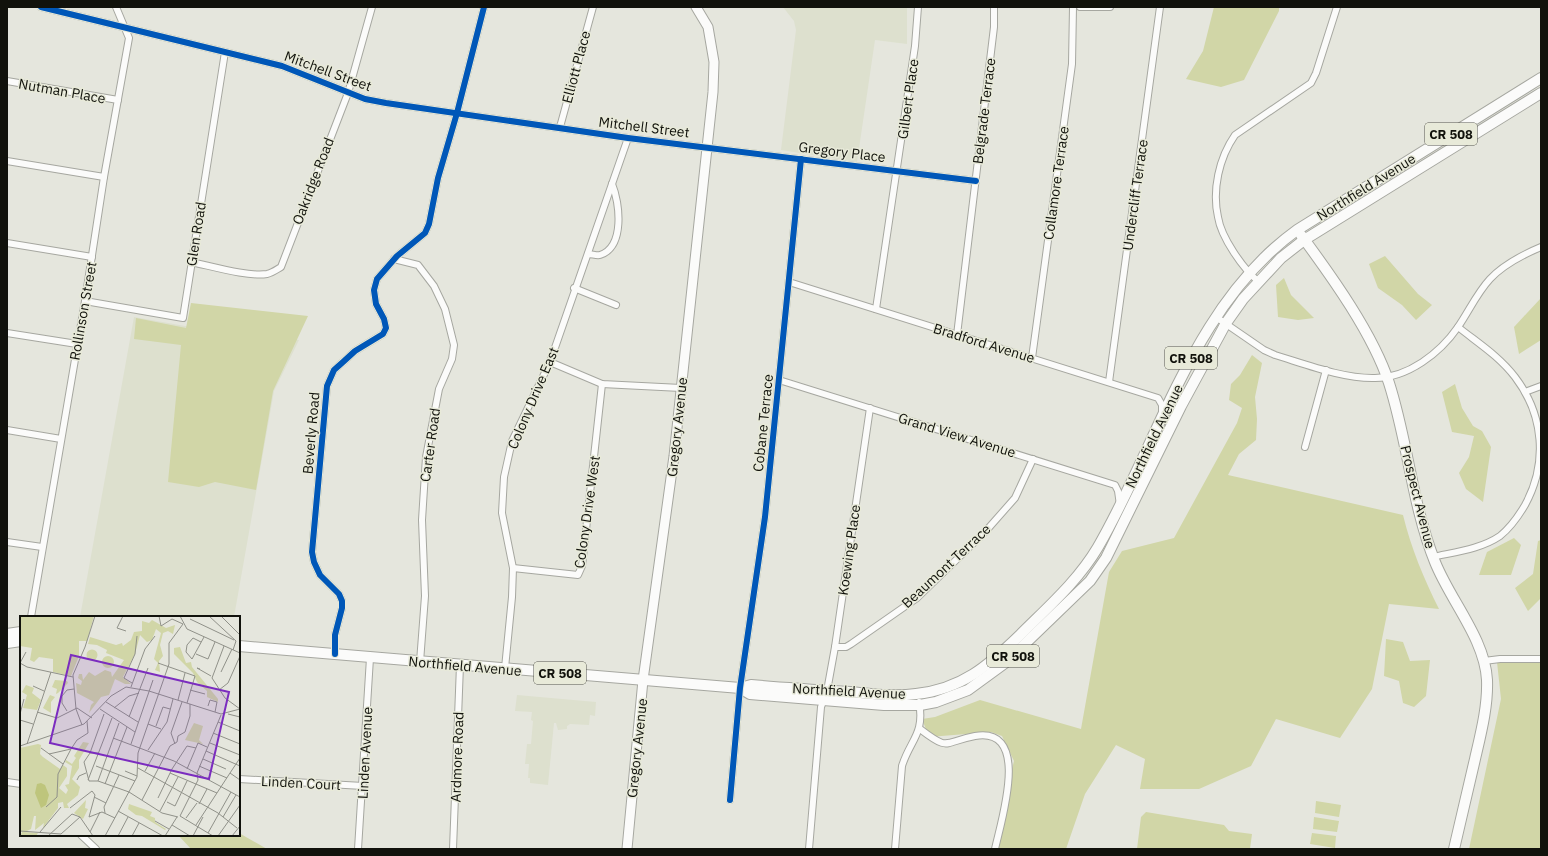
<svg xmlns="http://www.w3.org/2000/svg" width="1548" height="856" font-family="'IBM Plex Sans',sans-serif">
<style>
.built{fill:#dde0ce}
.green{fill:#d1d6a7}
.lines{fill:none;stroke-linecap:round;stroke-linejoin:round}
.street-casing{stroke:#a6a7a0;stroke-width:8}
.secondary-casing{stroke:#a6a7a0;stroke-width:11}
.primary-casing{stroke:#a6a7a0;stroke-width:12}
.street{stroke:#fbfbfa;stroke-width:6}
.secondary{stroke:#fbfbfa;stroke-width:9}
.primary{stroke:#fbfbfa;stroke-width:10}
.cycleway-casing{stroke:#e8ead9;stroke-width:8}
.cycleway{stroke:#0057b8;stroke-width:6}
.labels{text-anchor:middle;stroke-width:3;stroke-linejoin:round;paint-order:stroke}
.shield{fill:#e8ead9;stroke:#52534a;stroke-width:1}
.shield-label{font-size:13px;font-weight:bold;fill:#11120c}
.street-label{font-size:14px;fill:#11120c;stroke:#e8ead9}
.inset-road{fill:none;stroke:#909189;stroke-width:1}
.view{fill:#7b2cbf;fill-opacity:0.15;stroke:#7b2cbf;stroke-width:2}
.inset-edge{fill:none;stroke:#11120c;stroke-width:2}
</style>
<rect width="100%" height="100%" fill="#e5e6dd"/>
<g class="built">
<polygon points="783,7 907,7 907,44 875,40 857,162 781,150 796,30 794,21"/>
<polygon points="134,317 185,326 299,340 274,391 234,617 80,617"/>
<polygon points="517,695 596,702 595,716 590,715 589,725 570,724 567,726 567,729 558,730 556,723 554,723 548,785 530,783 530,778 528,778 529,764 525,764 527,744 531,744 533,721 531,720 532,712 515,711"/>
</g>
<g class="green">
<polygon points="1214,7 1279,7 1279,11 1244,80 1221,87 1186,79 1203,51"/>
<polygon points="1385,256 1418,294 1432,305 1416,320 1402,305 1378,288 1369,264"/>
<polygon points="1284,278 1291,295 1314,318 1298,320 1278,317 1276,285"/>
<polygon points="1541,298 1541,340 1519,354 1514,327"/>
<polygon points="191,303 308,316 273,391 256,490 215,482 199,487 168,482 181,345 134,339 136,318 186,328"/>
<path d="M1252,355l10,8 -7,34 2,22 -1,21 -17,14 -11,21 175,40c8,33 21,64 36,94l-50,-5 -17,85 -32,49 -64,-19 -25,47 -52,23h-59l5,-30 -29,-14 -31,49 -19,55h-74l22,-88 -12,-25 -11,-4 -62,5 -7,-18 13,-2 45,-17 101,29 28,-157 13,-21 52,-13 63,-115 5,-15 -13,-8 2,-16 9,-9z"/>
<polygon points="1455,384 1462,408 1473,426 1482,431 1491,447 1483,502 1466,489 1459,473 1469,457 1474,436 1452,432 1442,392"/>
<polygon points="1514,538 1521,545 1511,575 1479,575 1487,552"/>
<polygon points="1541,540 1541,598 1528,611 1515,588 1533,574 1538,541"/>
<polygon points="1386,639 1403,642 1410,661 1430,660 1426,696 1414,707 1403,703 1399,681 1384,676"/>
<polygon points="1497,662 1541,662 1541,849 1469,849 1501,699"/>
<polygon points="1316,801 1341,805 1339,817 1315,813"/>
<polygon points="1146,812 1224,825 1229,831 1252,834 1250,849 1137,849 1141,817"/>
<polygon points="1314,817 1339,821 1337,832 1313,829"/>
<polygon points="239,833 267,849 191,849 178,835 239,835"/>
<polygon points="1312,833 1336,836 1335,848 1310,844"/>
</g>
<g class="lines">
<defs>
<g id="street">
<polyline points="41,7 282,66 365,99 386,103 628,138 976,181"/>
<polyline points="1080,7 1110,7"/>
<polyline points="7,81 118,100"/>
<polyline points="560,127 593,7"/>
<polyline points="7,161 104,177"/>
<polyline points="7,243 92,257"/>
<path d="M588,254c4,0 9,2 12,1 25,-8 20,-52 12,-71"/>
<polyline points="394,259 418,265 434,286 445,309 454,345 452,359 439,389 426,457 422,520 425,596 420,662"/>
<path d="M191,262c20,4 57,15 76,12 5,-1 9,-4 14,-7l67,-174 24,-86"/>
<polyline points="789,282 1158,398 1162,405 1162,414"/>
<path d="M1259,282c-16,-13 -38,-45 -41,-65 -6,-27 1,-59 17,-82l76,-52 5,-10 21,-66"/>
<polyline points="574,288 616,305"/>
<polyline points="85,301 183,318 225,52"/>
<polyline points="876,309 915,46 918,7"/>
<path d="M1216,317l48,33 11,5c30,9 69,24 100,23 33,0 65,-25 83,-51 11,-16 19,-34 32,-48 14,-15 32,-24 51,-32"/>
<polyline points="7,333 77,344"/>
<polyline points="957,335 994,27 994,7"/>
<polyline points="1032,358 1072,64 1073,7"/>
<polyline points="550,362 602,384 681,388"/>
<polyline points="779,380 1115,485 1118,491 1120,505"/>
<polyline points="1109,382 1160,7"/>
<polyline points="1525,392 1541,386"/>
<polyline points="7,430 61,439"/>
<polyline points="1305,447 1326,370"/>
<polyline points="7,542 42,547"/>
<path d="M1433,557c22,-5 48,-8 67,-21 11,-9 18,-19 25,-31 23,-42 19,-90 -10,-128 -16,-21 -37,-34 -57,-50"/>
<polyline points="513,568 578,575 582,566 602,384"/>
<polyline points="31,617 85,301 104,177 129,38 116,7"/>
<polyline points="835,647 846,647 851,644 917,598 985,532 1015,498 1033,459"/>
<polyline points="335,654 335,635 342,608 342,601 339,594 320,575 314,562 312,552 327,386 334,370 343,362 355,351 383,334 386,328 384,319 376,304 374,290 377,279 397,256 425,233 429,224 438,178 457,113 484,7"/>
<polyline points="1484,661 1500,659 1541,659"/>
<polyline points="505,668 512,597 513,568 502,513 504,477 512,441 550,362 628,138"/>
<path d="M920,729c30,23 23,13 55,7 57,-10 26,85 20,113"/>
<polyline points="239,779 363,786"/>
<polyline points="7,782 21,784"/>
<polyline points="730,800 740,688 765,517 801,159"/>
<polyline points="81,835 96,849"/>
<polyline points="358,849 370,658"/>
<polyline points="453,849 460,665"/>
<polyline points="809,849 821,707 827,691 835,647 870,408"/>
<path d="M895,849l7,-83c8,-26 23,-32 17,-64"/>
</g>
<polyline id="secondary" points="627,849 643,680 674,456 713,92 714,62 708,27 696,7"/>
<g id="primary">
<path d="M1301,235c31,42 72,99 88,148 19,59 23,122 46,179 15,38 50,77 52,118 1,26 -6,53 -12,79 -7,30 -14,60 -21,90"/>
<polyline points="7,634 21,632"/>
<polyline points="7,643 21,641"/>
<path d="M239,646l501,42 11,-3c33,3 66,5 99,7 22,2 44,5 66,2 46,-5 72,-28 104,-59 28,-28 58,-54 78,-88 62,-107 95,-242 199,-317l244,-152"/>
<polyline points="740,688 750,694 884,705 920,705 936,702 968,690 1005,663 1090,581 1106,558 1181,406 1226,323 1243,299 1281,258 1304,240 1541,93"/>
</g>
</defs>
<use href="#street" class="street-casing"/>
<use href="#secondary" class="secondary-casing"/>
<use href="#primary" class="primary-casing"/>
<use href="#street" class="street"/>
<use href="#secondary" class="secondary"/>
<use href="#primary" class="primary"/>
<defs>
<g id="cycleway">
<polyline points="41,7 282,66 365,99 386,103 628,138 976,181"/>
<polyline points="335,654 335,635 342,608 342,601 339,594 320,575 314,562 312,552 327,386 334,370 343,362 355,351 383,334 386,328 384,319 376,304 374,290 377,279 397,256 425,233 429,224 438,178 457,113 484,7"/>
<polyline points="730,800 740,688 765,517 801,159"/>
</g>
</defs>
<use href="#cycleway" class="cycleway-casing"/>
<use href="#cycleway" class="cycleway"/>
</g>
<g class="labels">
<g class="shield">
<rect x="1425" y="123" width="52" height="22" rx="3"/>
<rect x="1165" y="347" width="52" height="22" rx="3"/>
<rect x="987" y="645" width="52" height="22" rx="3"/>
<rect x="534" y="662" width="52" height="22" rx="3"/>
</g>
<g class="shield-label">
<text x="1451" y="139">CR 508</text>
<text x="1191" y="363">CR 508</text>
<text x="1013" y="661">CR 508</text>
<text x="560" y="678">CR 508</text>
</g>
<g class="street-label">
<text transform="translate(576 67) rotate(-75)" y="5">Elliott Place</text>
<text transform="translate(328 71) rotate(20)" y="5">Mitchell Street</text>
<text transform="translate(62 91) rotate(10)" y="5">Nutman Place</text>
<text transform="translate(908 99) rotate(-82)" y="5">Gilbert Place</text>
<text transform="translate(984 111) rotate(-83)" y="5">Belgrade Terrace</text>
<text transform="translate(644 127) rotate(7)" y="5">Mitchell Street</text>
<text transform="translate(842 152) rotate(7)" y="5">Gregory Place</text>
<text transform="translate(313 181) rotate(-69)" y="5">Oakridge Road</text>
<text transform="translate(1056 183) rotate(-82)" y="5">Collamore Terrace</text>
<text transform="translate(1366 187) rotate(-32)" y="5">Northfield Avenue</text>
<text transform="translate(1135 195) rotate(-82)" y="5">Undercliff Terrace</text>
<text transform="translate(196 234) rotate(-81)" y="5">Glen Road</text>
<text transform="translate(83 311) rotate(-80)" y="5">Rollinson Street</text>
<text transform="translate(984 343) rotate(17)" y="5">Bradford Avenue</text>
<text transform="translate(533 398) rotate(-67)" y="5">Colony Drive East</text>
<text transform="translate(763 423) rotate(-84)" y="5">Cobane Terrace</text>
<text transform="translate(677 427) rotate(-84)" y="5">Gregory Avenue</text>
<text transform="translate(311 433) rotate(-85)" y="5">Beverly Road</text>
<text transform="translate(957 435) rotate(17)" y="5">Grand View Avenue</text>
<text transform="translate(1154 436) rotate(-64)" y="5">Northfield Avenue</text>
<text transform="translate(430 445) rotate(-82)" y="5">Carter Road</text>
<text transform="translate(1418 497) rotate(76)" y="5">Prospect Avenue</text>
<text transform="translate(587 512) rotate(-82)" y="5">Colony Drive West</text>
<text transform="translate(849 550) rotate(-82)" y="5">Koewing Place</text>
<text transform="translate(946 566) rotate(-43)" y="5">Beaumont Terrace</text>
<text transform="translate(465 666) rotate(5)" y="5">Northfield Avenue</text>
<text transform="translate(849 691) rotate(3)" y="5">Northfield Avenue</text>
<text transform="translate(637 748) rotate(-84)" y="5">Gregory Avenue</text>
<text transform="translate(365 753) rotate(-87)" y="5">Linden Avenue</text>
<text transform="translate(457 757) rotate(-88)" y="5">Ardmore Road</text>
<text transform="translate(301 783) rotate(3)" y="5">Linden Court</text>
</g>
</g>
<g transform="translate(20 616)">
<rect width="220" height="220" fill="#e5e6dd"/>
<path d="M0,0h74l-7,25h-8v15l-8,20 -18,-4v-13l-14,-2 -5,5 -4,-2 2,-12 -12,-2zM132,4l14,8 9,-3 -2,9 -5,-3 -5,2 -3,12 3,11 -4,5 1,11 -5,-2 3,-7 -4,-4 7,-26 -5,-4 -4,11 -5,2 -7,-7 -5,19 -12,23 8,7h-6l-10,-5 -6,16 -8,2 -12,16 2,-8 3,-3 -17,-9 -1,-10 5,2 1,-4 -4,-3 1,-4h3l1,6 6,-8 6,4 10,-6 6,2 1,5 12,-17 -18,-7 1,-3 -10,-5 -9,-1 2,-7 26,8 6,-2 1,3 8,-6 3,-8 8,-1v-10l7,2zM160,31l6,16 5,-1 1,5 26,32v3l-11,-5v-6l-10,-9 -4,-9 -19,-19v-6zM66.5 39a5.5 5.5 0 1 1 11 0a5.5 5.5 0 1 1-11 0ZM82 46a6 6 0 1 1 12 0a6 6 0 1 1-12 0ZM35,64l12,1 1,2 -10,10 -2,1 1,-5 -5,-2zM6,69l8,3 -2,5 9,7 -4,10 -14,-2 4,-13 -5,-3zM30,79l5,2 -4,5v11l-8,-5zM174,107l9,3 -4,14 4,4 -18,-4zM63,126l6,1 -10,17v8l-7,11 8,8 -2,8 -11,9 2,4h-5l-1,-6 -5,1v5l-15,20 1,-5 -9,7 1,-14h-2l-3,13 -6,3 13,1 -2,3h-16l2,-4 -2,-1v-83l18,-4 3,1 -1,9 3,3 17,12 3,-4 4,3v8l-8,12 7,6 2,-4 -3,-5 4,-1 3,-18 -7,-4 1,-2 6,4 4,-6 -2,-2zM66,184l-1,8 3,1 -5,10 -9,-6zM109,188l23,8 -2,4 5,2v4l11,7 -1,1 -23,-14 -6,-1 -8,-6z" fill="#d1d6a7"/>
<path d="M21,167l4,2 4,10 -3,10 -5,3 -6,-15 2,-9z" fill="#bec57c"/>
<path class="inset-road" d="M103,0l-6,12 9,3M139,0l2,10 11,-7 11,5M160,0l7,13 53,24M189,0l27,25 -3,9M201,0l19,19M170,3l44,21M181,26l-8,-4 -6,7 -1,7 6,7 12,-22M204,30l-12,32 13,20 15,11M176,38l12,5 7,-17M0,47l7,4 46,10M0,47l6,-11M138,47l37,13 -8,27M180,53l-3,-1 14,8M201,56l11,-23M112,67l-8,-5 11,-24 2,-18M13,70l11,5M111,71l14,-38 10,-13M170,74l15,4M199,74l9,-7 12,-27M158,84l7,-27M86,86l32,20M188,90l2,-6 7,2 -2,10M94,92l15,-12 10,-3M80,93l35,23M47,95l-5,-8v-7l5,-6 7,-1M17,96l20,6 20,-10 15,10M0,98l4,-15M208,98l12,3M109,101l19,-49M0,104l13,4M198,106l22,9M128,108l13,5M62,109l-6,-16 -3,-34 12,-28 10,-31M136,110l7,-19 7,2M193,117l27,11M93,122l61,23 66,36M190,127l30,12M7,128l24,-72M111,128l22,-64M155,128l-4,-11 11,-31M0,130l64,-22 27,-28 15,-9 23,4 72,23 19,-5M21,132l22,16M128,134l19,-28 6,-23M186,135l34,15M70,137l14,-39M79,137h-9l-6,9 5,19h9l31,11 33,21 16,4M29,138l22,-5M220,142l-10,15 10,7M183,143l23,10M76,150l39,15M179,150l28,12M118,152l80,45 19,15M167,153l11,-26 9,4M105,155l12,5M125,155l10,-18M150,157l47,20M57,164l2,-4 7,-3M68,164l24,-62M78,165l21,-58M85,168l22,-57M74,181l12,6M138,182l14,-29 15,-23 9,2M122,184l28,-54 7,-4 1,-6 7,-4 5,-16v-12M147,186l8,4 12,-25M179,188l8,-15M26,191l11,-10 1,-23 13,-25 6,-9 11,-7 -1,-12M50,192l22,-17 3,4 -6,22 13,-5 13,6M98,195l45,25M140,195l18,-34M85,197l-1,-6 15,-32M160,200l18,-36 -1,-7 24,-58M160,200l33,20M60,201l13,19M203,201l13,-22M166,202l11,-15M135,205l14,8M152,209l18,11M176,209l34,-52M0,215l41,3 19,-17M20,216l21,-25M70,216l10,-20M188,217l23,-41M28,220l24,-22 8,3M85,220l32,-59 1,-24 31,-89v-21l14,-19M98,220l10,-19M112,220l7,-13M145,220l12,-19M173,220l10,-19M198,220l22,-31M212,220l8,-10"/>
<path class="view" d="M51,39l158,37 -20,87 -159,-36z"/>
<rect width="220" height="220" class="inset-edge"/>
</g>
<rect width="1548" height="856" fill="none" stroke="#11120c" stroke-width="16"/>
</svg>
